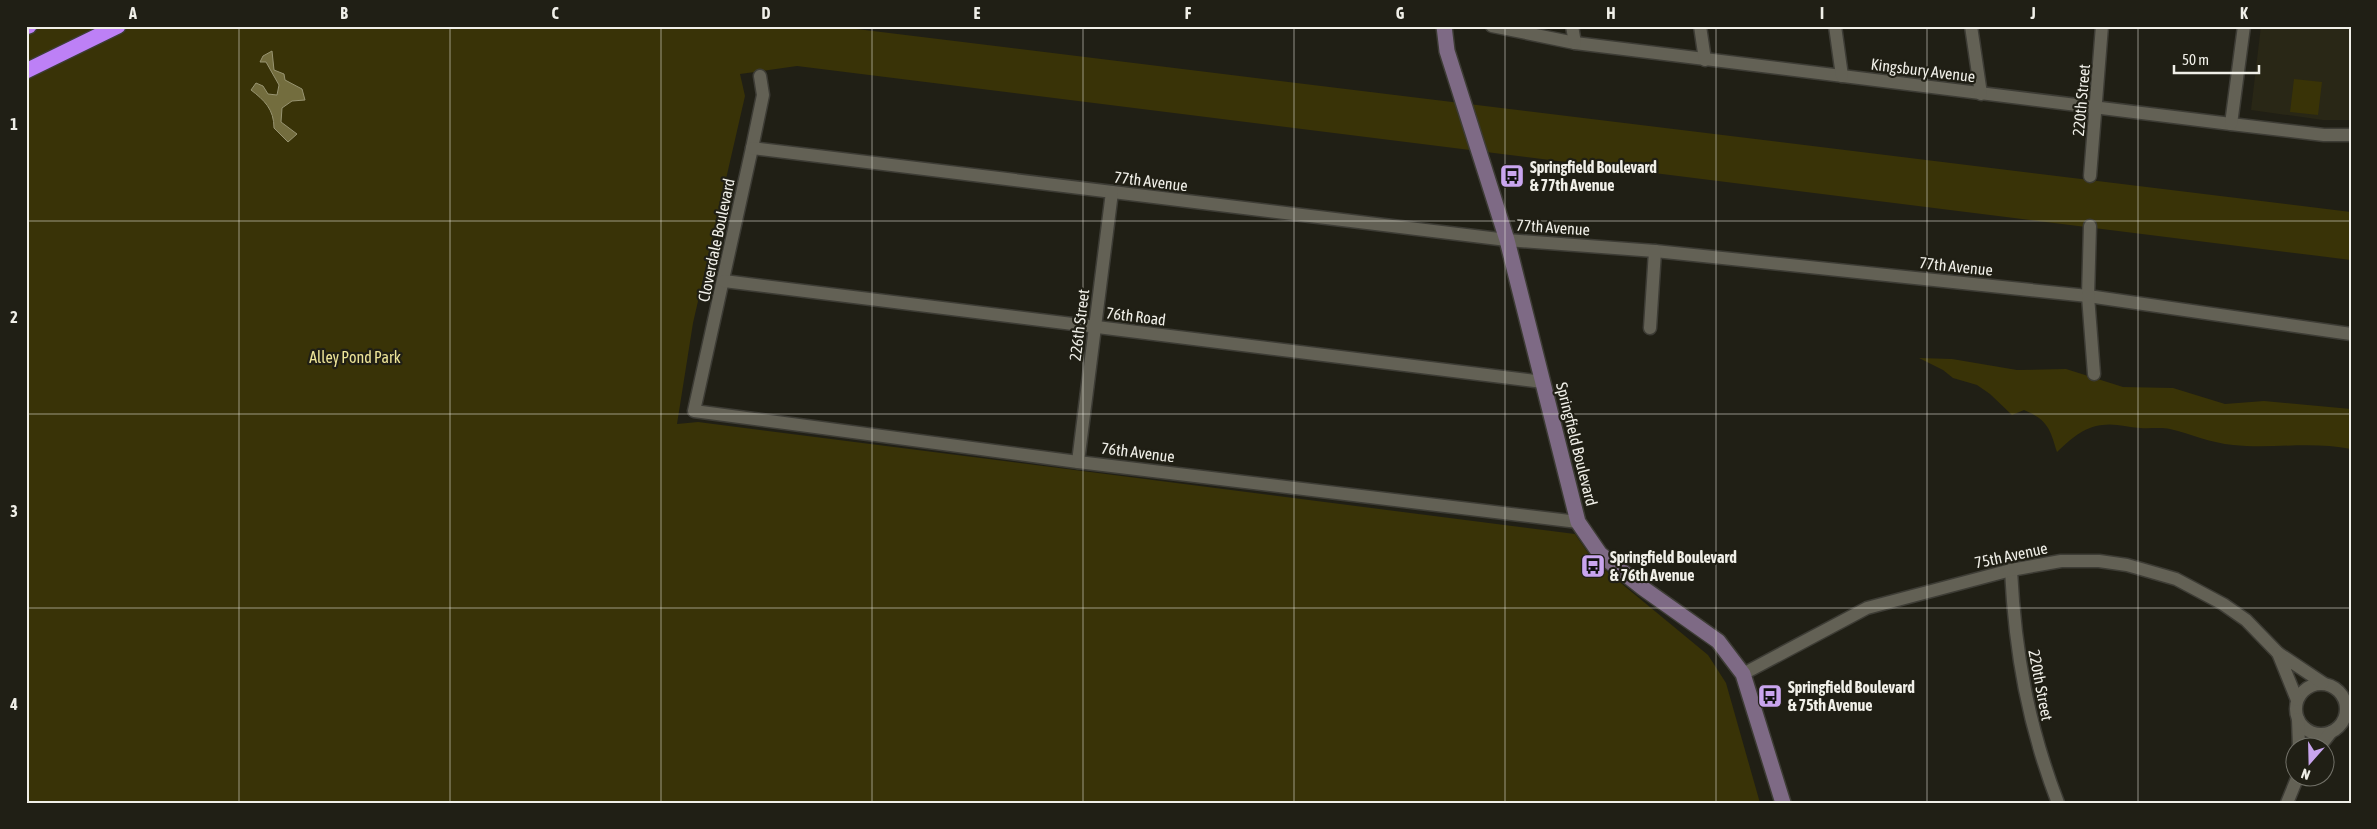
<svg xmlns="http://www.w3.org/2000/svg" width="2377" height="829" font-family="'Asap Condensed',sans-serif">
<style>
.built{fill:#292716}
.green{fill:#393307}
.water{fill:#736d3e;stroke:#989471}
.lines{fill:none;stroke-linecap:round;stroke-linejoin:round}
.minor-casing{stroke:#3d3c35;stroke-width:15}
.secondary-casing{stroke:#3d3c35;stroke-width:18}
.motorway-casing{stroke:#3d3c35;stroke-width:18}
.minor{stroke:#636155;stroke-width:12}
.secondary{stroke:#7e6a85;stroke-width:15}
.motorway{stroke:#bd80f6;stroke-width:15}
.grid{fill:none;stroke:#f0efe8;stroke-width:1;stroke-opacity:0.55}
.labels{text-anchor:middle;stroke-width:4.5;stroke-linejoin:round;paint-order:stroke}
.street-label{font-size:16px;fill:#f0efe8;stroke:#201f15}
.poi-label{font-size:16px;font-weight:bold;fill:#f0efe8;stroke:#201f15;text-anchor:start}
.park-label{font-size:16px;fill:#ede498;stroke:#201f15}
.neatline{fill:none;stroke:#f0efe8;stroke-width:2}
.grid-label{font-size:16px;text-anchor:middle;font-weight:bold;fill:#f0efe8}
</style>
<rect width="100%" height="100%" fill="#201f15"/>
<polygon class="built" points="2261,26 2351,26 2351,120 2323,120 2251,110"/>
<g class="green">
<polygon points="26,26 832,26 2351,212 2351,260 797,66 740,74 745,96 693,323 677,424 698,422 1575,534 1593,560 1708,655 1726,683 1760,803 26,803"/>
<polygon points="2294,79 2322,82 2318,115 2290,112"/>
<path d="M1919,358l33,1 65,11 49,-1 57,18 50,1 52,16 39,-3 87,8v40c-39,-8 -79,0 -118,-4 -22,-2 -42,-11 -63,-16 -9,-2 -20,0 -30,-1 -13,-1 -25,-5 -38,-3 -19,2 -32,15 -45,27 -7,-23 -9,-32 -33,-42l-12,5 -22,-21 -13,-9 -24,-7 -10,-8z"/>
</g>
<path class="water" d="M272,51l2,19 10,4 1,6 17,9 3,11 -13,1 -10,7 -1,14 16,12 -9,8 -14,-14c0,-19 -10,-28 -23,-38l5,-7 7,3 5,8 9,1 2,-10 -13,-23h-6l3,-6z"/>
<g class="lines">
<defs>
<g id="minor">
<polyline points="1492,26 1575,43 2231,124 2324,135 2351,135"/>
<polyline points="1572,26 1575,43"/>
<polyline points="1700,26 1705,60"/>
<polyline points="1835,26 1842,76"/>
<polyline points="1971,26 1981,94"/>
<polyline points="760,76 763,95 752,148 694,411 1078,462 1578,522"/>
<polyline points="2231,124 2244,26"/>
<polyline points="752,148 1507,240 1655,251 2088,296 2351,334"/>
<polyline points="2090,176 2102,26"/>
<polyline points="2090,226 2088,296 2094,374"/>
<polyline points="724,281 1543,382"/>
<polyline points="1650,328 1655,251"/>
<polyline points="1078,462 1112,192"/>
<path d="M2011,570c4,83 17,155 47,233"/>
<polyline points="1743,674 1867,608 2011,570 2061,561 2099,561 2127,565 2176,579 2223,604 2246,620 2278,653"/>
<circle cx="2321" cy="709" r="25"/>
<polyline points="2297,700 2278,653 2323,683"/>
<polyline points="2298,719 2299,746"/>
<polyline points="2320,746 2331,732"/>
<polyline points="2287,803 2298,776"/>
</g>
<polyline id="secondary" points="1444,26 1447,51 1507,240 1578,522 1600,554 1643,588 1718,641 1743,674 1783,803"/>
<g id="motorway">
<polyline points="26,27 29,26"/>
<polyline points="26,71 118,26"/>
</g>
</defs>
<use href="#minor" class="minor-casing"/>
<use href="#secondary" class="secondary-casing"/>
<use href="#motorway" class="motorway-casing"/>
<use href="#minor" class="minor"/>
<use href="#secondary" class="secondary"/>
<use href="#motorway" class="motorway"/>
</g>
<path class="grid" d="M239,26v777M450,26v777M661,26v777M872,26v777M1083,26v777M1294,26v777M1505,26v777M1716,26v777M1927,26v777M2138,26v777M26,221h2325M26,414h2325M26,608h2325"/>
<defs>
<symbol id="bus-square" viewBox="-11 -11 22 22"><rect x="-9" y="-9" width="18" height="18" rx="4" fill="#c9a5ee" stroke="#201f15"/><path d="M-5-6H5V4H4V6H2V4H-2V6H-4V4H-5ZM-3.5-4V0h7V-4ZM-3.5 1.2v1.5H-2V1.2ZM2 1.2v1.5H3.5V1.2Z" fill="#111"/></symbol>
</defs>
<g fill-rule="evenodd">
<use href="#bus-square" x="1498" y="162" width="28" height="28"/>
<use href="#bus-square" x="1579" y="552" width="28" height="28"/>
<use href="#bus-square" x="1756" y="682" width="28" height="28"/>
</g>
<g class="labels">
<g class="street-label">
<text transform="translate(1923 70) rotate(7)" y="6">Kingsbury Avenue</text>
<text transform="translate(2081 100) rotate(-85)" y="6">220th Street</text>
<text transform="translate(1151 181) rotate(7)" y="6">77th Avenue</text>
<text transform="translate(1553 227) rotate(4)" y="6">77th Avenue</text>
<text transform="translate(716 240) rotate(-78)" y="6">Cloverdale Boulevard</text>
<text transform="translate(1956 266) rotate(6)" y="6">77th Avenue</text>
<text transform="translate(1136 316) rotate(7)" y="6">76th Road</text>
<text transform="translate(1079 325) rotate(-83)" y="6">226th Street</text>
<text transform="translate(1577 444) rotate(76)" y="6">Springfield Boulevard</text>
<text transform="translate(1138 452) rotate(7)" y="6">76th Avenue</text>
<text transform="translate(2011 555) rotate(-12)" y="6">75th Avenue</text>
<text transform="translate(2041 685) rotate(79)" y="6">220th Street</text>
</g>
<g class="poi-label">
<text x="1530" y="173">Springfield Boulevard<tspan x="1530" dy="18">&amp; 77th Avenue</tspan></text>
<text x="1610" y="563">Springfield Boulevard<tspan x="1610" dy="18">&amp; 76th Avenue</tspan></text>
<text x="1788" y="693">Springfield Boulevard<tspan x="1788" dy="18">&amp; 75th Avenue</tspan></text>
</g>
<g class="park-label">
<text x="355" y="363">Alley Pond Park</text>
</g>
</g>
<rect width="2377" height="829" fill="none" stroke="#201f15" stroke-width="55"/>
<g transform="translate(2310 762) rotate(200)"><circle r="24" fill="#201f15" stroke="#737269"/>
<path d="M0-4L9 19L0 12L-9 19Z" fill="#c9a5ee"/>
<text y="-8" font-size="14" font-weight="bold" text-anchor="middle" fill="#f0efe8">N</text>
</g>
<path d="M2174 65v8h85v-8" fill="none" stroke="#f0efe8" stroke-width="2.5"/>
<text x="2182" y="65" font-size="15" fill="#f0efe8" stroke="#201f15" stroke-width="4" paint-order="stroke">50 m</text>
<rect x="28" y="28" width="2322" height="774" class="neatline"/>
<g class="grid-label">
<text x="133" y="19">A</text>
<text x="344" y="19">B</text>
<text x="555" y="19">C</text>
<text x="766" y="19">D</text>
<text x="977" y="19">E</text>
<text x="1188" y="19">F</text>
<text x="1400" y="19">G</text>
<text x="1611" y="19">H</text>
<text x="1822" y="19">I</text>
<text x="2033" y="19">J</text>
<text x="2244" y="19">K</text>
<text x="14" y="130">1</text>
<text x="14" y="323">2</text>
<text x="14" y="517">3</text>
<text x="14" y="710">4</text>
</g>
</svg>
